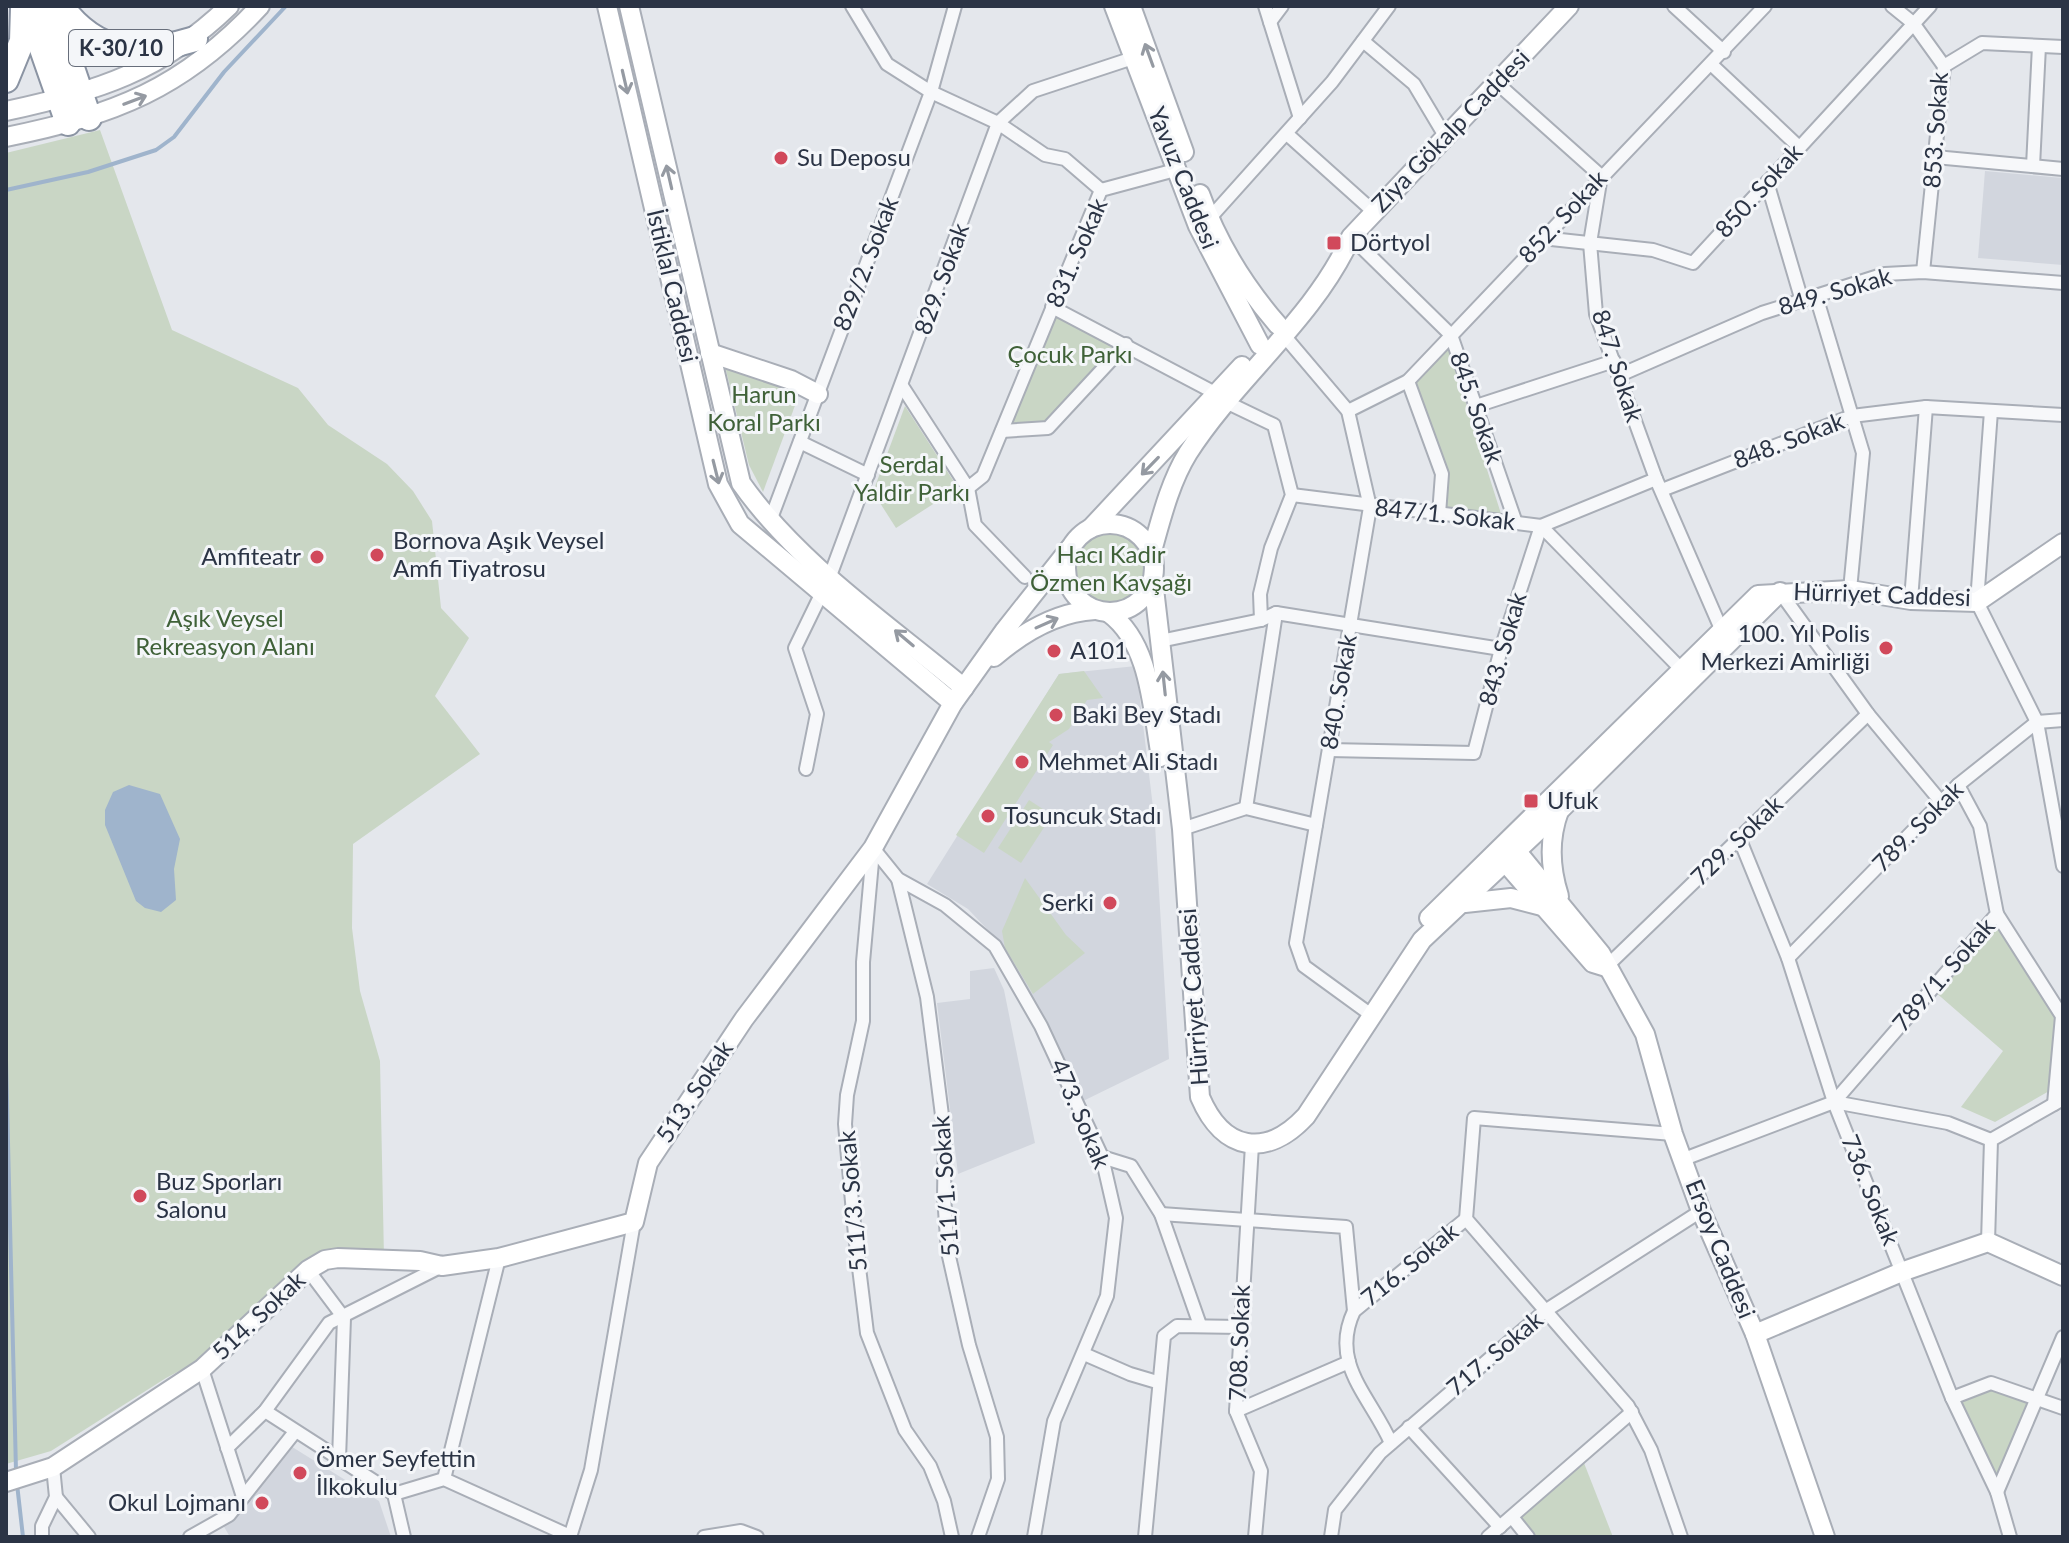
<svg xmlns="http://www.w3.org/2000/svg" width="2069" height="1543" font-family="Lato,sans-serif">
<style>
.built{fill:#d2d6de}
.green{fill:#c9d6c5}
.water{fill:#9fb4cc}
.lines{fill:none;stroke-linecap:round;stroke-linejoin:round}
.stream{stroke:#9fb4cc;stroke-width:4}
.street-casing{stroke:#a9aeb7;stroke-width:16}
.secondary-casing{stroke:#a9aeb7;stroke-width:22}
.highway-casing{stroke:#8b94a3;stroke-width:28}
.street{stroke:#f7f8fa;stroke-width:12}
.secondary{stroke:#fff;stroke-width:18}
.highway{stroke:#fff;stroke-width:24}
.oneway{stroke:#959aa2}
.poi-dot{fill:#d1495b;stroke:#f4f6f9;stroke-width:3}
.labels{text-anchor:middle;stroke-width:6;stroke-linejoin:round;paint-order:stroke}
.shield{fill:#f4f6f9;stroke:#676e7b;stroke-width:2}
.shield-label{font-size:22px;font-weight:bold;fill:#2b3445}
.street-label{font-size:24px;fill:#2b3445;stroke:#f4f6f9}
.poi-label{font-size:24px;fill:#2b3445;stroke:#f4f6f9;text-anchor:start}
.park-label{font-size:24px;fill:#3f6138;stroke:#f4f6f9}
</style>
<rect width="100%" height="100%" fill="#e4e7ec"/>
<g class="built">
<polygon points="1985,171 2063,178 2063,265 1978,258"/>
<polygon points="1136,666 1155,824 1169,1059 1081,1102 1048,1027 1005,948 968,909 927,884 1059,674"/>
<polygon points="994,968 1004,990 1035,1143 958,1174 937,1003 970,999 970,971"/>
<polygon points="289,1445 379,1501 391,1537 230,1537 223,1525"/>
</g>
<g class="green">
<polygon points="100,130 172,330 298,388 328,425 387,464 413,491 432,521 441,608 469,638 435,696 480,754 353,844 352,928 360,991 380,1061 384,1258 337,1251 213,1353 166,1378 51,1451 6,1464 6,153"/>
<polygon points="1052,307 1126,344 1048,428 1002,431"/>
<polygon points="1448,346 1502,517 1442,510 1444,474 1414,381"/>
<polygon points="724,362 800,392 763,492 749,465"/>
<polygon points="905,406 958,488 896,528 873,492"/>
<circle cx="1110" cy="568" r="44"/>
<polygon points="1084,671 1103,698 1087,700 1069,729 1049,742 1053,745 984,853 956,835 1059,674"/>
<polygon points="1029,800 1052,815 1021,863 998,848"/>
<polygon points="1025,878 1066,935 1085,953 1033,994 1005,948 1002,931"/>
<polygon points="1997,919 2057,1014 2051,1090 1995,1122 1961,1107 2003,1051 1934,991"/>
<polygon points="1991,1388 2032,1402 1997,1481 1957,1399"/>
<polygon points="1584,1463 1613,1537 1536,1537 1520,1518"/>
</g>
<polygon class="water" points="129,785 160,794 180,839 174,869 176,900 161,912 145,908 136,901 105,825 105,810 113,792"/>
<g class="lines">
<g class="stream">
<polyline points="6,190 88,172 156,150 174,137 224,72 286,6"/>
<polyline points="6,1060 16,1471"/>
<polyline points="17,1484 23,1537"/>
</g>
<defs>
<g id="street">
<polyline points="852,6 887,64 931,92 998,123 1045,155 1065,159 1101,190"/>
<polyline points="1265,6 1300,118"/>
<polyline points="1674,6 1724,52"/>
<polyline points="1892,6 1913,23 1944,66 1923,272"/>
<polyline points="1270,22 1282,6"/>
<polyline points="1363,41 1414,84 1445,136"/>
<polyline points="1712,65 1799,147"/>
<polyline points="1944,66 1982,43 2063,47"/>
<polyline points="1498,84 1601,176 1590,243 1596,314 1656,479 1722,631"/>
<polyline points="1287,134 1374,212"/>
<polyline points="1935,157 2063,169"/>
<polyline points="2033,166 2039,46"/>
<polyline points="1767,182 1802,301"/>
<polyline points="1209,219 1332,82 1389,6"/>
<polyline points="1351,237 1451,335 1516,523"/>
<polyline points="1542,238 1653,250 1693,263 1930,6"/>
<polyline points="1816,296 1863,453 1850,590"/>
<polyline points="1052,307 1217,394"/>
<polyline points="1281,332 1348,411 1370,507 1296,943 1304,966 1370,1014"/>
<polyline points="1620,375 1762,313 1885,274 1923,272 2063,283"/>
<polyline points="1408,381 1442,474 1439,514"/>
<polyline points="902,386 968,488 983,476 1101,190 1179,169"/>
<polyline points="1228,403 1274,425 1292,495 1271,548 1260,594 1261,620"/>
<polyline points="1476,406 1614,361"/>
<polyline points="1348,411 1408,381 1765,6"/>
<polyline points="1991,411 1977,602 2037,722 2063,866"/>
<polyline points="1002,431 1048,428 1126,344"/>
<polyline points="800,442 868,475"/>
<polyline points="968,488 975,525 1025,577"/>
<polyline points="1662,490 1852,416 1926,407 2063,415"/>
<polyline points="1292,495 1541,526 1682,670"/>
<polyline points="770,521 931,92 955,6"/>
<polyline points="1780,592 1868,714 1942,803"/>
<polyline points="1911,600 1926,407"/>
<polyline points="1160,641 1261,620 1276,613 1501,649"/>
<polyline points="1329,750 1474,753 1501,649 1541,526 1656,479"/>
<polyline points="806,769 817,714 795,648 830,576 998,123 1033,91 1133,58"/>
<polyline points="1246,808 1276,613"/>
<polyline points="1182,829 1246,808 1316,825"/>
<polyline points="1740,840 1788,958 1834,1102 1952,1398 1997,1492 2010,1537"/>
<polyline points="873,848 898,879 945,905 995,946 1041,1026 1102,1157 1116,1218 1107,1296 1054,1421 1034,1537"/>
<polyline points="873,851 863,962 863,1021 847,1095 845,1124 855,1235 867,1333 905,1430 930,1466 944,1501 952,1537"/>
<polyline points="898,879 927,997 945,1139 944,1196 948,1252 969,1345 997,1437 998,1479 978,1537"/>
<polyline points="1997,914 2062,1016 2054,1104"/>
<polyline points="1788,958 1958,785 2037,722 2063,720"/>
<polyline points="1606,967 1868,714"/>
<polyline points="1834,1102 1948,1123 1991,1140"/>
<polyline points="1673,1134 1474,1118 1466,1219 1628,1406 1651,1450 1681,1537"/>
<polyline points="1252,1145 1236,1411 1261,1471 1255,1537"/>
<polyline points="1102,1157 1131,1166 1161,1214 1200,1325"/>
<polyline points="1684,1159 1834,1102 1997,914 1980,826 1958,785"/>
<polyline points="1161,1214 1346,1227 1354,1311"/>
<polyline points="1988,1242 1991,1140 2063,1099"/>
<polyline points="308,1270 344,1318 339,1459"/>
<polyline points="1084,1354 1130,1374 1157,1382"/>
<polyline points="202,1369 243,1497"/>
<polyline points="1952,1398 1991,1383 2063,1408"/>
<polyline points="265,1411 394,1494 444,1479 570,1536"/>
<polyline points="1236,1411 1349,1362"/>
<polyline points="1409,1427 1500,1527"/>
<path d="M1391,1443c-20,-46 -62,-79 -37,-132l112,-92"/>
<polyline points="227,1448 265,1411 329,1323 442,1266"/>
<polyline points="444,1479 499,1258"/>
<polyline points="1997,1492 2063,1337"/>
<polyline points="394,1494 404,1537"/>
<polyline points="56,1497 89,1537"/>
<polyline points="1512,1517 1528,1537"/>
<polyline points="42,1537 42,1526 56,1497 53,1467"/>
<polyline points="190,1537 229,1515 294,1433"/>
<polyline points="570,1537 591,1470 634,1222"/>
<polyline points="704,1537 741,1531 757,1537"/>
<polyline points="1145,1537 1164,1336 1177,1326 1241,1327"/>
<polyline points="1331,1537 1335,1510 1380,1453 1545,1311 1701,1211"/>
<polyline points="1488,1537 1632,1412"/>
</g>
<g id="secondary">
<polyline points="607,6 718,484 740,524 953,703"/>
<path d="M629,6l112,477c57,81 148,142 223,205"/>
<polyline points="1114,6 1198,226 1260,345"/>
<polyline points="1131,6 1184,152"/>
<path d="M6,111c90,-19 156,-40 223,-105"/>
<path d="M6,137c108,-22 177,-48 254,-131"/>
<path d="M1200,194c17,48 45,93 78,131"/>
<polyline points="710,353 791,380 818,394"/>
<circle cx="1110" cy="568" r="44"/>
<polyline points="1091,528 1242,366"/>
<path d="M1152,551c9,-32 18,-69 36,-98 48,-75 126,-134 163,-216l218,-231"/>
<path d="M1153,580l29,249 18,268c23,54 66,62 106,19l116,-176 137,-129 221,-219"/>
<path d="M1109,613c42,31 43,96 52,144"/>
<path d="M994,657c29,-25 62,-45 101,-47"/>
<polyline points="1510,843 1601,954 1645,1034 1673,1134 1701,1211 1755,1334 1825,1537"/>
<polyline points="1499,855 1593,963 1606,967"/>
<path d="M1559,896c-9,-28 -10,-58 0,-85"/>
<polyline points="1465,903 1511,898 1542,906"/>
<polyline points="1429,918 1758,595 1850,590 1911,600 1977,602 2063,543"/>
<polyline points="1755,1334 1904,1271 1988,1242 2063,1276"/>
<polyline points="6,1482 53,1467 202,1369 308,1270 325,1260 338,1258 420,1261 442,1266 499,1258 634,1222 648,1163 744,1019 873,848 953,703 1005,630 1070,548"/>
</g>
<g id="highway">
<polyline points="27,6 68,123"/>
<polyline points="51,6 89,118"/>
<path d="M61,6c37,50 78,50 134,33"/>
<polyline points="6,80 22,41 23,8"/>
</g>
</defs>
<use href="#street" class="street-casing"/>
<use href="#secondary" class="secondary-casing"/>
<use href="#highway" class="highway-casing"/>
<use href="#street" class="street"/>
<use href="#secondary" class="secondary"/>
<use href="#highway" class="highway"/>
</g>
<defs><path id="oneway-shaft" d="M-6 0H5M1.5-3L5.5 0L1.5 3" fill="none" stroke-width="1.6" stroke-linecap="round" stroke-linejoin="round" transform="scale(2)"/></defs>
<g class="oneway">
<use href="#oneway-shaft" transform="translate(1149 55) rotate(-110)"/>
<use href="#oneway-shaft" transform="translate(625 82) rotate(77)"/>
<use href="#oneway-shaft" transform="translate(135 100) rotate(-21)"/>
<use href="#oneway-shaft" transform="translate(669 177) rotate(-103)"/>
<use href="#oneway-shaft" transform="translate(1150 466) rotate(134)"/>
<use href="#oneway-shaft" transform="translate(716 472) rotate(76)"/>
<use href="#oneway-shaft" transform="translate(1047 623) rotate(-24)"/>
<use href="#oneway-shaft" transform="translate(904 638) rotate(-140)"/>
<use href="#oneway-shaft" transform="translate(1164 683) rotate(-96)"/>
</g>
<g class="poi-dot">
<circle cx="781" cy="158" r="8"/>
<rect x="1326" y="235" width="16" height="16" rx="4"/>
<circle cx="377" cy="555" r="8"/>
<circle cx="317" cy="557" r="8"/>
<circle cx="1886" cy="648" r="8"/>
<circle cx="1054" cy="651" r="8"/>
<circle cx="1056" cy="715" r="8"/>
<circle cx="1022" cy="762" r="8"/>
<rect x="1523" y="793" width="16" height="16" rx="4"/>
<circle cx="988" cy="816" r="8"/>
<circle cx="1110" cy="903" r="8"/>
<circle cx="140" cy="1196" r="8"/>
<circle cx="300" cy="1473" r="8"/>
<circle cx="262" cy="1503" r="8"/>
</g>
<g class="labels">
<rect class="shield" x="69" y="30" width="104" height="36" rx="6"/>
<g class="shield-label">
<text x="121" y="56">K-30/10</text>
</g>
<g class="street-label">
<text transform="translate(1936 130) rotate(-86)" y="8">853. Sokak</text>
<text transform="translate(1451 131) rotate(-46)" y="8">Ziya Gökalp Caddesi</text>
<text transform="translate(1183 178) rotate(68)" y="8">Yavuz Caddesi</text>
<text transform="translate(1759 191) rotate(-48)" y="8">850. Sokak</text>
<text transform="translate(1563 217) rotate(-47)" y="8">852. Sokak</text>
<text transform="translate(1077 253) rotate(-66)" y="8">831. Sokak</text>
<text transform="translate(866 264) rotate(-69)" y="8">829/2. Sokak</text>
<text transform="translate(942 279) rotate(-70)" y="8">829. Sokak</text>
<text transform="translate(672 286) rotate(77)" y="8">İstiklal Caddesi</text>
<text transform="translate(1835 292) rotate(-16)" y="8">849. Sokak</text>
<text transform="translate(1617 366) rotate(72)" y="8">847. Sokak</text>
<text transform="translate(1476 408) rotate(71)" y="8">845. Sokak</text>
<text transform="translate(1789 441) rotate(-21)" y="8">848. Sokak</text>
<text transform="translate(1445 515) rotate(6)" y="8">847/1. Sokak</text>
<text transform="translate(1882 595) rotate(2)" y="8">Hürriyet Caddesi</text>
<text transform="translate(1503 649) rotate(-74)" y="8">843. Sokak</text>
<text transform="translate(1339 692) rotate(-80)" y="8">840. Sokak</text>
<text transform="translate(1918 827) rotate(-45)" y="8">789. Sokak</text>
<text transform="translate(1737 841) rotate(-44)" y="8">729. Sokak</text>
<text transform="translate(1944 975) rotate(-49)" y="8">789/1. Sokak</text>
<text transform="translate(1194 997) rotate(-94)" y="8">Hürriyet Caddesi</text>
<text transform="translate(695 1092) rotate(-56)" y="8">513. Sokak</text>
<text transform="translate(1080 1114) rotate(67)" y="8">473. Sokak</text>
<text transform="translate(946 1186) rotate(-94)" y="8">511/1. Sokak</text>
<text transform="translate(1870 1190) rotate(68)" y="8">736. Sokak</text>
<text transform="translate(853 1201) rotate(-95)" y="8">511/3. Sokak</text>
<text transform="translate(1720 1249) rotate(68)" y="8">Ersoy Caddesi</text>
<text transform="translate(1410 1265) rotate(-39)" y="8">716. Sokak</text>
<text transform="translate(259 1316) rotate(-43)" y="8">514. Sokak</text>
<text transform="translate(1240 1343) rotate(-88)" y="8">708. Sokak</text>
<text transform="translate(1495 1354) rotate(-40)" y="8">717. Sokak</text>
</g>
<g class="poi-label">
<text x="797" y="166">Su Deposu</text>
<text x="1350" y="251">Dörtyol</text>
<text x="393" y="549">Bornova Aşık Veysel<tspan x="393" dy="28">Amfi Tiyatrosu</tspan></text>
<text x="301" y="565" text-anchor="end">Amfiteatr</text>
<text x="1870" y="642" text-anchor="end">100. Yıl Polis<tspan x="1870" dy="28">Merkezi Amirliği</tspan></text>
<text x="1070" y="659">A101</text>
<text x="1072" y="723">Baki Bey Stadı</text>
<text x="1038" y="770">Mehmet Ali Stadı</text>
<text x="1547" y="809">Ufuk</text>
<text x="1004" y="824">Tosuncuk Stadı</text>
<text x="1094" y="911" text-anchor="end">Serki</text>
<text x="156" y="1190">Buz Sporları<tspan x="156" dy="28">Salonu</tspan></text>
<text x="316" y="1467">Ömer Seyfettin<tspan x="316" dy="28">İlkokulu</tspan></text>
<text x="246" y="1511" text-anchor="end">Okul Lojmanı</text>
</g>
<g class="park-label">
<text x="1070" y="363">Çocuk Parkı</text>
<text x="764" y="403">Harun<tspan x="764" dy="28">Koral Parkı</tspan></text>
<text x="912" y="473">Serdal<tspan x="912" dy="28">Yaldir Parkı</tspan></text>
<text x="1111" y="563">Hacı Kadir<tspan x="1111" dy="28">Özmen Kavşağı</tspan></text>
<text x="225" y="627">Aşık Veysel<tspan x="225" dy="28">Rekreasyon Alanı</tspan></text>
</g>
</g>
<rect width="2069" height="1543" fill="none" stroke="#2b3445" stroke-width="16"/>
</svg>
